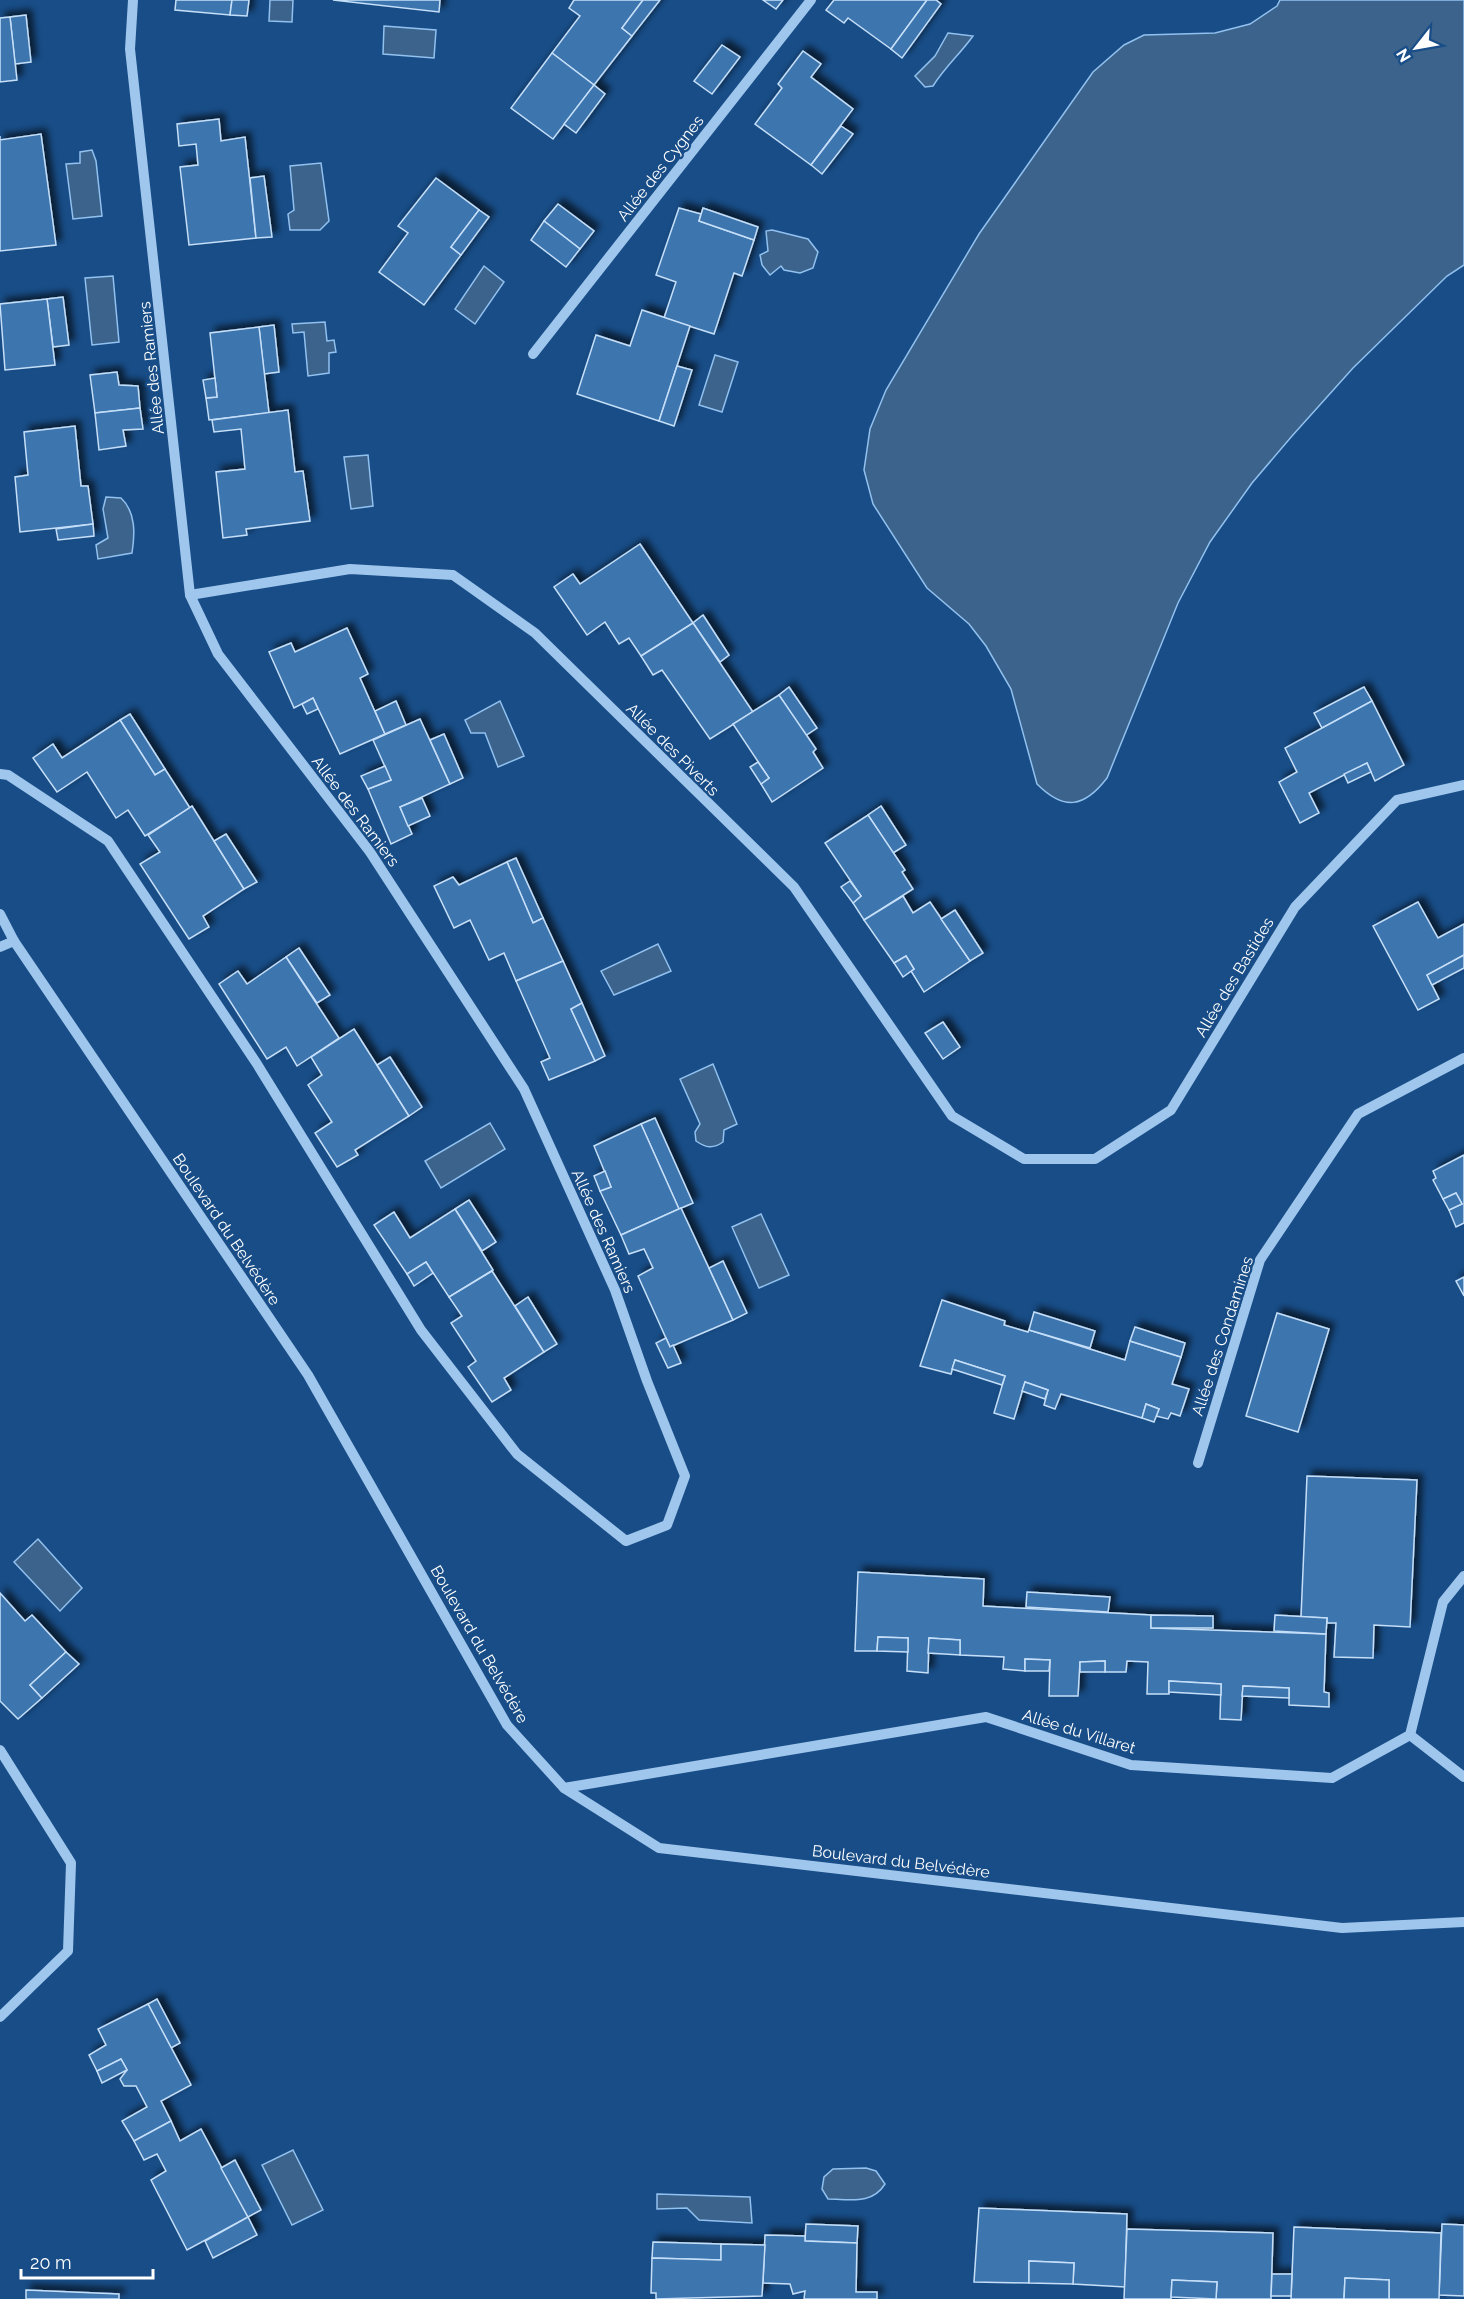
<svg xmlns="http://www.w3.org/2000/svg" width="1464" height="2299" font-family="Raleway,sans-serif">
<style>
.water{fill:#3b638c;stroke:#92c1ef;stroke-width:1.5}
.building{fill:#3d74ae;stroke:#c5dff9;stroke-width:1.5;filter:url(#shadow)}
.lines{fill:none;stroke-linecap:round;stroke-linejoin:round}
.minor{stroke:#9fc6ed;stroke-width:10}
.labels{text-anchor:middle;stroke-width:4.5;stroke-linejoin:round;paint-order:stroke}
.street-label{font-size:16px;fill:#fff;stroke:#184d87}
</style>
<defs>
<filter id="shadow"><feDropShadow dx="5.5" dy="-5.5" stdDeviation="3" flood-color="#0009"/></filter>
</defs>
<rect width="100%" height="100%" fill="#184d87"/>
<g class="water">
<polygon points="270,0 293,0 292,22 269,21"/>
<path d="M1280,0h184v265l-17,11 -94,92 -61,68 -40,47 -42,59 -32,61 -71,175c-23,30 -43,33 -70,6l-26,-95 -25,-43 -17,-22 -42,-36 -54,-84 -9,-34 6,-41 16,-39 93,-156 114,-162 31,-27 20,-10 71,-2 35,-9 27,-18z"/>
<polygon points="384,26 436,30 434,58 383,54"/>
<path d="M948,33l25,3c-13,18 -28,31 -40,50l-8,1 -10,-11 20,-20z"/>
<polygon points="92,150 96,161 102,216 73,219 66,164 80,163 80,152"/>
<polygon points="321,163 329,221 320,230 290,230 288,214 294,210 290,166"/>
<polygon points="772,230 808,239 818,252 813,268 800,273 784,270 781,266 770,275 762,265 760,255 768,251 766,231"/>
<polygon points="484,266 504,282 475,324 455,309"/>
<polygon points="113,276 119,342 92,345 85,278"/>
<polygon points="325,322 327,341 334,340 336,352 329,353 329,373 308,376 304,332 293,333 292,324"/>
<polygon points="715,355 738,362 722,412 699,405"/>
<polygon points="368,455 373,506 351,509 344,457"/>
<path d="M106,497l15,1c15,14 14,36 11,55l-34,6 -2,-14 12,-7 -5,-29z"/>
<polygon points="500,701 524,756 498,767 485,733 471,733 465,720"/>
<polygon points="658,944 671,971 614,995 601,971"/>
<path d="M713,1064l24,60 -13,6 -1,12c-10,7 -17,6 -27,-1l-1,-9 5,-8 -20,-45z"/>
<polygon points="490,1123 505,1149 441,1188 425,1161"/>
<polygon points="761,1214 789,1275 759,1288 732,1227"/>
<polygon points="38,1539 82,1588 60,1611 14,1562"/>
<polygon points="293,2150 323,2210 292,2225 262,2165"/>
<path d="M866,2168l10,3 9,13c-13,21 -35,15 -57,15l-6,-10 2,-12 9,-8z"/>
<polygon points="657,2194 750,2197 752,2223 699,2220 687,2208 657,2209"/>
</g>
<g class="building">
<polygon points="176,0 232,0 230,15 175,10"/>
<polygon points="232,0 249,0 247,16 230,15"/>
<polygon points="333,0 440,0 439,12"/>
<polygon points="574,0 643,0 622,28 632,36 594,85 552,53 580,16 569,8"/>
<polygon points="643,0 660,0 632,36 622,28"/>
<polygon points="763,0 783,0 776,9"/>
<polygon points="834,0 927,0 891,49 848,18 844,23 826,10"/>
<polygon points="927,0 936,0 941,4 902,58 891,49"/>
<polygon points="26,15 31,62 15,64 10,17"/>
<polygon points="10,17 17,80 0,82 0,18"/>
<polygon points="722,45 740,57 712,94 694,81"/>
<polygon points="803,51 821,64 811,77 853,109 811,165 755,124 782,88 778,84"/>
<polygon points="552,53 594,85 553,139 511,108"/>
<polygon points="594,85 605,94 576,133 564,124"/>
<polygon points="219,119 221,141 245,137 256,238 189,245 180,167 198,165 196,144 179,146 177,124"/>
<polygon points="841,126 853,134 822,174 811,165"/>
<polygon points="41,134 56,245 0,251 0,136 0,140"/>
<polygon points="264,176 272,237 256,238 250,178"/>
<polygon points="436,178 479,210 451,247 461,255 424,305 379,272 408,233 398,226"/>
<polygon points="558,204 594,231 580,249 544,221"/>
<polygon points="679,208 701,214 699,221 754,240 742,276 734,273 714,334 664,318 676,282 656,275"/>
<polygon points="703,208 758,227 754,240 699,221"/>
<polygon points="479,210 489,217 461,255 451,247"/>
<polygon points="544,221 580,249 566,267 531,240"/>
<polygon points="63,297 69,345 53,347 47,299"/>
<polygon points="47,299 55,365 5,370 0,304"/>
<polygon points="642,310 690,326 659,421 577,394 596,335 630,346"/>
<polygon points="274,325 279,372 264,374 259,327"/>
<polygon points="259,327 269,413 209,420 206,398 217,397 210,333"/>
<polygon points="677,366 692,370 674,426 659,421"/>
<polygon points="117,372 119,385 138,386 140,408 95,413 90,375"/>
<polygon points="215,378 217,397 206,398 203,380"/>
<polygon points="140,408 143,429 123,430 126,446 99,450 95,413"/>
<polygon points="288,410 295,472 303,471 310,521 246,529 247,535 223,538 216,472 245,469 241,429 214,432 212,420"/>
<polygon points="75,426 81,486 88,486 93,524 20,532 15,477 28,475 24,432"/>
<polygon points="93,524 94,536 58,540 56,529"/>
<polygon points="640,544 693,623 641,656 629,638 619,644 605,622 587,635 554,587 573,574 580,584"/>
<polygon points="703,615 729,655 720,662 693,623"/>
<polygon points="693,623 753,712 710,739 662,670 653,675 641,656"/>
<polygon points="347,628 368,674 360,678 385,734 340,754 313,698 294,708 269,652 291,643 295,652"/>
<polygon points="789,687 817,728 805,736 779,695"/>
<polygon points="1364,687 1372,701 1322,728 1314,713"/>
<polygon points="779,695 816,749 813,752 823,768 772,802 761,784 769,778 733,724"/>
<polygon points="313,698 318,709 307,714 302,704"/>
<polygon points="396,701 406,725 385,734 375,711"/>
<polygon points="1372,701 1404,765 1375,781 1367,763 1309,793 1319,813 1300,823 1279,782 1297,772 1285,748"/>
<polygon points="130,714 165,769 155,775 120,720"/>
<polygon points="420,719 450,784 400,807 412,834 391,844 368,789 391,780 373,740"/>
<polygon points="120,720 155,775 165,769 190,808 145,836 128,810 116,818 87,772 57,792 33,758 53,744 62,758"/>
<polygon points="444,734 463,778 450,784 430,740"/>
<polygon points="758,762 769,778 761,784 750,767"/>
<polygon points="1367,763 1371,772 1348,783 1344,774"/>
<polygon points="385,766 391,780 368,789 361,776"/>
<polygon points="422,798 430,816 408,826 400,807"/>
<polygon points="192,806 244,889 203,916 209,927 189,939 140,864 160,852 148,835"/>
<polygon points="881,806 906,845 893,853 868,815"/>
<polygon points="868,815 905,870 902,872 913,889 864,920 853,903 861,896 825,843"/>
<polygon points="226,834 257,882 244,889 214,841"/>
<polygon points="516,858 543,918 533,923 507,862"/>
<polygon points="507,862 533,923 543,918 563,961 516,981 504,953 489,960 470,920 454,928 434,886 453,877 459,885"/>
<polygon points="850,881 861,896 853,903 841,887"/>
<polygon points="903,896 913,913 930,902 970,961 924,992 911,971 914,969 906,956 894,963 864,920"/>
<polygon points="1418,902 1438,938 1464,924 1464,955 1427,975 1439,999 1418,1010 1373,926"/>
<polygon points="955,910 983,953 970,961 941,919"/>
<polygon points="299,948 330,995 317,1003 286,957"/>
<polygon points="1464,955 1464,968 1432,985 1427,975"/>
<polygon points="906,956 914,969 903,977 894,963"/>
<polygon points="286,957 339,1038 297,1066 286,1047 267,1059 219,984 238,971 247,984"/>
<polygon points="563,961 582,1003 571,1009 595,1061 549,1080 541,1062 550,1058 516,981"/>
<polygon points="582,1003 605,1056 595,1061 571,1009"/>
<polygon points="943,1022 960,1047 943,1059 925,1033"/>
<polygon points="354,1029 409,1116 355,1150 358,1155 337,1167 315,1133 332,1122 308,1085 322,1075 311,1057"/>
<polygon points="390,1057 422,1107 409,1116 377,1065"/>
<polygon points="655,1118 693,1203 679,1209 641,1124"/>
<polygon points="641,1124 679,1209 621,1235 600,1191 611,1187 594,1146"/>
<polygon points="1464,1155 1464,1223 1456,1227 1449,1210 1462,1204 1456,1193 1443,1199 1433,1180 1436,1178 1433,1171"/>
<polygon points="605,1171 611,1187 600,1191 594,1176"/>
<polygon points="1456,1193 1462,1204 1449,1210 1443,1199"/>
<polygon points="469,1200 496,1242 482,1251 455,1209"/>
<polygon points="681,1208 733,1320 670,1347 638,1276 653,1268 644,1249 629,1254 621,1235"/>
<polygon points="455,1209 493,1270 449,1297 426,1262 407,1274 374,1225 394,1212 410,1238"/>
<polygon points="723,1261 747,1313 733,1320 709,1268"/>
<polygon points="426,1262 433,1273 414,1286 407,1274"/>
<polygon points="492,1271 544,1352 504,1378 511,1390 492,1402 468,1367 476,1361 451,1323 462,1316 449,1297"/>
<polygon points="1464,1277 1464,1296 1456,1281"/>
<polygon points="528,1297 557,1344 544,1352 515,1306"/>
<polygon points="942,1300 1005,1321 1004,1325 1028,1332 1029,1330 1125,1360 1130,1341 1181,1357 1172,1384 1189,1389 1180,1416 1171,1413 1168,1419 1156,1416 1159,1409 1146,1404 1142,1418 1061,1394 1055,1409 1044,1405 1048,1390 1025,1382 1014,1419 994,1413 1005,1376 955,1360 951,1374 920,1366"/>
<polygon points="1034,1312 1095,1331 1090,1348 1029,1330"/>
<polygon points="1277,1313 1329,1329 1298,1432 1246,1416"/>
<polygon points="1135,1327 1185,1343 1181,1357 1130,1341"/>
<polygon points="666,1338 670,1347 673,1345 681,1363 668,1368 656,1343"/>
<polygon points="955,1360 1005,1376 1002,1385 952,1369"/>
<polygon points="1025,1382 1048,1390 1045,1399 1022,1391"/>
<polygon points="1146,1404 1159,1409 1154,1422 1142,1418"/>
<polygon points="1307,1476 1417,1480 1410,1627 1374,1625 1373,1658 1334,1657 1336,1623 1327,1623 1327,1618 1301,1617"/>
<polygon points="858,1572 984,1579 983,1606 1151,1615 1151,1628 1326,1634 1324,1692 1329,1693 1329,1707 1289,1705 1289,1688 1243,1686 1241,1720 1220,1719 1221,1684 1169,1681 1169,1694 1147,1694 1148,1662 1127,1661 1126,1672 1105,1672 1105,1661 1080,1662 1078,1696 1049,1696 1050,1660 1025,1659 1025,1671 1003,1669 1004,1657 960,1655 960,1640 929,1638 928,1673 907,1671 908,1638 878,1637 877,1651 855,1651"/>
<polygon points="1027,1592 1110,1597 1108,1612 1026,1607"/>
<polygon points="0,1593 25,1621 32,1615 66,1652 30,1685 42,1698 18,1719 0,1701"/>
<polygon points="1151,1615 1213,1616 1213,1628 1151,1628"/>
<polygon points="1275,1615 1327,1618 1326,1634 1274,1631"/>
<polygon points="878,1637 908,1638 908,1652 877,1651"/>
<polygon points="929,1638 960,1640 960,1655 928,1653"/>
<polygon points="66,1652 79,1664 42,1698 30,1685"/>
<polygon points="1025,1659 1050,1660 1049,1671 1025,1671"/>
<polygon points="1105,1661 1105,1672 1080,1672 1080,1662"/>
<polygon points="1169,1681 1221,1684 1221,1695 1169,1692"/>
<polygon points="1243,1686 1289,1688 1289,1698 1242,1696"/>
<polygon points="157,1999 180,2043 171,2048 148,2004"/>
<polygon points="148,2004 191,2085 161,2101 171,2121 134,2141 122,2121 147,2107 136,2086 124,2086 120,2079 127,2070 121,2059 97,2071 89,2055 106,2045 98,2029"/>
<polygon points="121,2059 127,2070 102,2083 97,2071"/>
<polygon points="171,2121 180,2141 201,2129 248,2217 187,2250 151,2180 166,2171 157,2154 144,2160 134,2141"/>
<polygon points="235,2160 261,2210 248,2217 221,2168"/>
<polygon points="979,2208 1127,2214 1125,2287 1073,2284 1074,2263 1029,2261 1029,2283 974,2282"/>
<polygon points="248,2217 257,2235 213,2258 205,2241"/>
<polygon points="806,2224 858,2226 857,2243 805,2241"/>
<polygon points="1442,2224 1464,2225 1464,2296 1439,2295"/>
<polygon points="1294,2227 1441,2233 1439,2299 1389,2299 1389,2280 1345,2278 1344,2299 1291,2299"/>
<polygon points="1127,2229 1273,2233 1271,2299 1216,2299 1217,2282 1172,2280 1171,2299 1124,2299"/>
<polygon points="765,2235 805,2236 805,2241 857,2243 856,2292 877,2292 877,2299 804,2299 805,2291 793,2294 790,2284 763,2283"/>
<polygon points="653,2242 721,2244 721,2260 652,2258"/>
<polygon points="721,2244 765,2245 762,2296 656,2299 656,2293 651,2293 652,2258 721,2260"/>
<polygon points="1029,2261 1074,2263 1073,2284 1029,2283"/>
<polygon points="1272,2274 1292,2274 1291,2296 1271,2296"/>
<polygon points="1345,2278 1389,2280 1389,2299 1344,2299"/>
<polygon points="1172,2280 1217,2282 1216,2299 1171,2297"/>
<polygon points="26,2290 119,2294 119,2299 26,2299"/>
</g>
<g class="lines">
<g class="minor">
<polyline points="533,354 811,0"/>
<polyline points="190,595 350,569 453,575 535,633 794,887 952,1116 1024,1159 1095,1159 1171,1110 1295,907 1397,800 1464,785"/>
<polyline points="0,774 8,775 108,841 257,1064 421,1330 517,1454 626,1541 667,1525 685,1476 647,1381 615,1290 524,1089 370,852 218,654 190,595 130,49 133,0"/>
<polyline points="0,914 14,941 308,1375 507,1725 564,1788 659,1848 1342,1928 1464,1922"/>
<polyline points="0,947 14,941"/>
<polyline points="1198,1463 1260,1260 1358,1114 1464,1058"/>
<polyline points="1410,1735 1464,1777"/>
<polyline points="0,1750 71,1863 68,1951 0,2017"/>
<polyline points="564,1788 986,1717 1131,1765 1332,1778 1410,1735 1443,1602 1464,1576"/>
</g>
</g>
<g class="labels">
<g class="street-label">
<text transform="translate(660 168) rotate(-52)" y="6">Allée des Cygnes</text>
<text transform="translate(151 368) rotate(-96)" y="6">Allée des Ramiers</text>
<text transform="translate(673 749) rotate(45)" y="6">Allée des Piverts</text>
<text transform="translate(356 811) rotate(53)" y="6">Allée des Ramiers</text>
<text transform="translate(1234 977) rotate(-59)" y="6">Allée des Bastides</text>
<text transform="translate(227 1229) rotate(56)" y="6">Boulevard du Belvédère</text>
<text transform="translate(604 1231) rotate(66)" y="6">Allée des Ramiers</text>
<text transform="translate(1222 1336) rotate(-72)" y="6">Allée des Condamines</text>
<text transform="translate(480 1644) rotate(60)" y="6">Boulevard du Belvédère</text>
<text transform="translate(1079 1731) rotate(17)" y="6">Allée du Villaret</text>
<text transform="translate(901 1861) rotate(7)" y="6">Boulevard du Belvédère</text>
</g>
</g>
<g transform="translate(1416 48) rotate(239)" stroke="#184d87" stroke-width="4.5" paint-order="stroke">
<path d="M0-4.5L10 22L0 15L-10 22Z" fill="#ffffff"/>
<text y="-9" font-size="16" font-weight="bold" text-anchor="middle" fill="#ffffff">N</text>
</g>
<path d="M21 2269v9h132v-9" fill="none" stroke="#ffffff" stroke-width="3"/>
<text x="30" y="2269" font-size="18" fill="#ffffff" stroke="#184d87" stroke-width="4.5" paint-order="stroke">20 m</text>
</svg>
